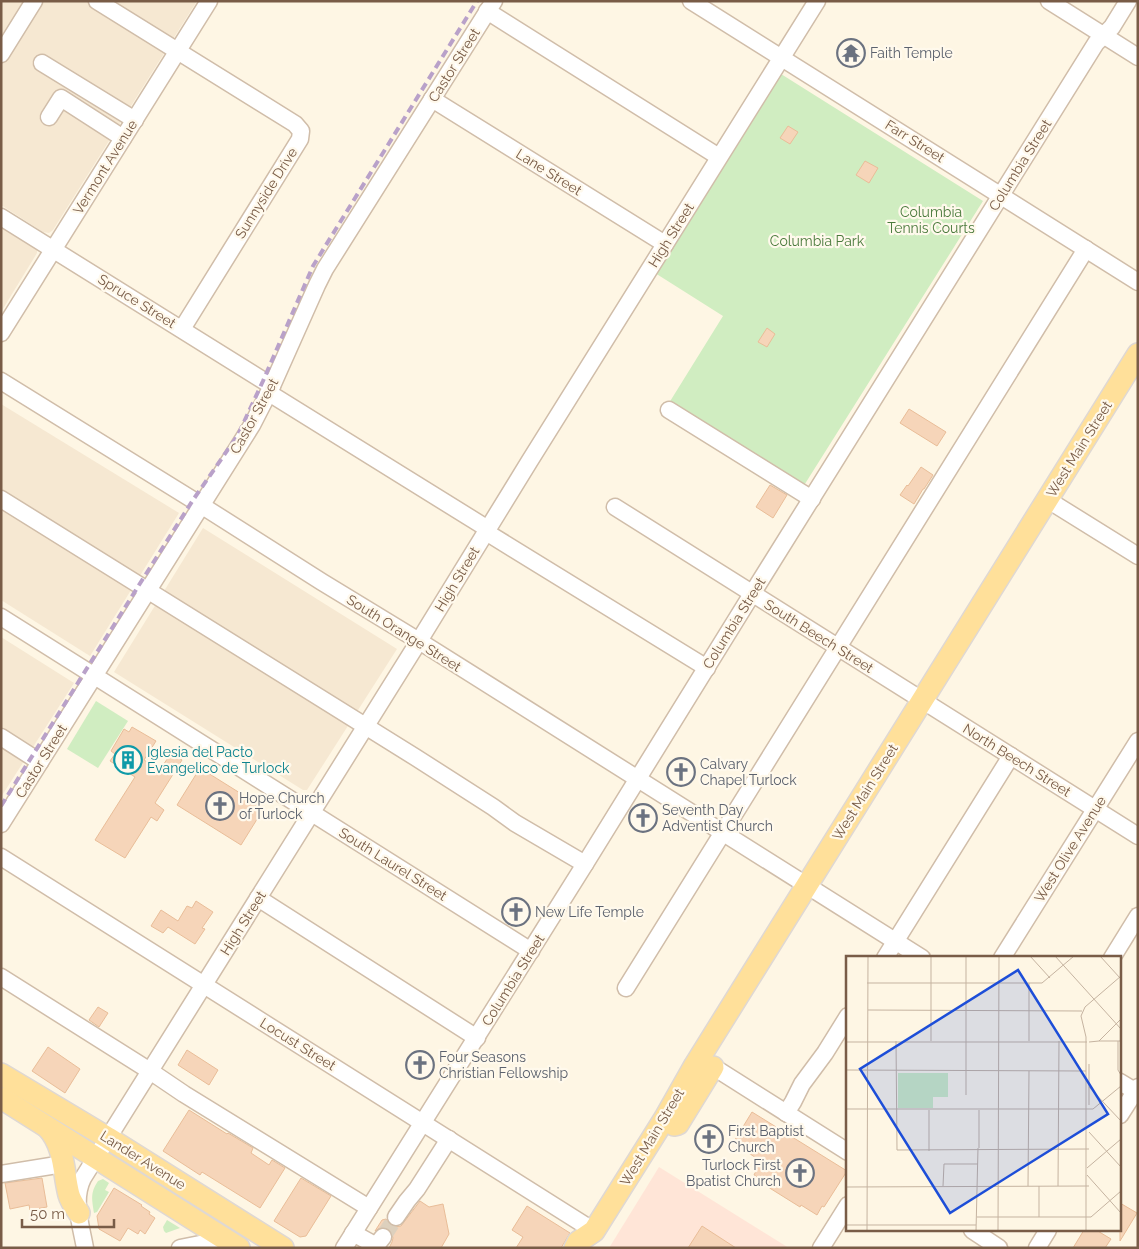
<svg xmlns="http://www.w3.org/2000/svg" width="1139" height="1249" font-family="Raleway,sans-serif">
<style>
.residential{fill:#f6e8d2}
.commercial{fill:#ffe5d7}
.green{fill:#d0edc1}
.building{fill:#f6d5b9;stroke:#e9bd98}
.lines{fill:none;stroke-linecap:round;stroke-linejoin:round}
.minor-tunnel{stroke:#ddd0bd;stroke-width:16;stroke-dasharray:16 8;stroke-linecap:butt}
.minor-casing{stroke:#d0bda9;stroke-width:19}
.major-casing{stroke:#dfd8d3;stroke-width:24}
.minor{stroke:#fff;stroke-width:16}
.major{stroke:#ffe09a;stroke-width:21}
.rail{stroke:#b9a1c9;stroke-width:4;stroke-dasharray:8 5;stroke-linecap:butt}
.labels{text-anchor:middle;stroke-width:4.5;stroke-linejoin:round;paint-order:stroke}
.worship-label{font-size:14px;fill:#5b616d;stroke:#fff9ec;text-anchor:start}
.street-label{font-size:14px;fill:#795c47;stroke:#fff9ec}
.park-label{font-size:14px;fill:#4a7a3c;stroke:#fff9ec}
.culture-label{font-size:14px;fill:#0d838f;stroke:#fff9ec;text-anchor:start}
.inset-road{fill:none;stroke:#c5b3a0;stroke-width:1}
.view{fill:#1d4ed8;fill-opacity:0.15;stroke:#1d4ed8;stroke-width:2.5}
.inset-edge{fill:none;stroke:#795c47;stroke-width:2.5}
</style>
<rect width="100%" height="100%" fill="#fef6e4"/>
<g class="residential">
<polygon points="1,1 197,1 53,230 49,233 43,232 1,205"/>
<polygon points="1,227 34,247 37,250 37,253 1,312"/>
<polygon points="1,404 179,513 90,656 1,600"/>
<polygon points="203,528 397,649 307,790 303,790 114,672"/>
<polygon points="1,637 74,683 1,797"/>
</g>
<polygon class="commercial" points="659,1167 789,1248 609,1248"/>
<g class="green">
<polygon points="781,74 983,201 803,487 669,403 723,316 655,273"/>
<polygon points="96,701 128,721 98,768 67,749"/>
<path d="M103,1179l6,4 -4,7 4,2 -12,20 -3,1c-2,-14 -4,-20 4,-32z"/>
<polygon points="167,1220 180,1228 166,1233 164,1231 163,1227"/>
</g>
<g class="building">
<polygon points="788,126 798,132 790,144 780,138"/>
<polygon points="865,161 878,168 869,183 856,175"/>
<polygon points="767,328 775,334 767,347 758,342"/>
<polygon points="909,409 946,432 937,446 900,423"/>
<polygon points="921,467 933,475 924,489 923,489 914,504 900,495 907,485 908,486"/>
<polygon points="770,485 787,495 773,518 756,507"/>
<polygon points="132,727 156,741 144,760 160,770 171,753 182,760 155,803 164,810 157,821 151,817 125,858 95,840 135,777 110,761 115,754 111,751 124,729 129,732"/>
<polygon points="200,768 264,808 241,845 177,805"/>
<polygon points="196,901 213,912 202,928 205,929 195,944 168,927 163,933 151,926 161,910 178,921 187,906 192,908"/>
<polygon points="98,1007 108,1013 99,1027 89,1020"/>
<polygon points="48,1047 80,1069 65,1093 32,1071"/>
<polygon points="187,1050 218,1070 209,1085 178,1065"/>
<polygon points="189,1110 227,1134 228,1133 253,1148 251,1153 269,1165 272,1160 285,1168 260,1208 202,1172 200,1175 163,1151"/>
<polygon points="752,1112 847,1171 824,1207 822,1206 817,1215 801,1205 800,1207 768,1187 770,1185 754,1175 761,1161 733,1143"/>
<polygon points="42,1178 47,1207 30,1210 29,1205 10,1209 5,1183"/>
<polygon points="301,1178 331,1196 306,1236 300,1237 274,1221"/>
<polygon points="114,1188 142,1205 141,1206 150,1212 149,1214 155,1218 145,1234 140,1230 138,1234 128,1228 120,1241 99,1229 97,1216"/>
<polygon points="420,1201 429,1207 443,1204 449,1234 441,1248 389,1248 392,1242 393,1238 392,1234 390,1230 385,1227 380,1228 375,1231 382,1220 386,1219 390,1225 395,1227 401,1226"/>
<polygon points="1120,1203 1137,1213 1120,1241"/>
<polygon points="527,1206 570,1233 561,1248 516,1248 523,1237 512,1230"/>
<polygon points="702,1226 736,1248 688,1248"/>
<polygon points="1084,1230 1096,1230 1111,1239 1105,1248 1073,1248"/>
</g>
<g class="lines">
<polyline class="minor-tunnel" points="383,1237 396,1217"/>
<defs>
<g id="minor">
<polyline points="97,1 295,124 301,131 300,139 182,329"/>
<polyline points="691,1 1138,282"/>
<polyline points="1049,1 1138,57"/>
<polyline points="487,11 719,157"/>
<polyline points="1,54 34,1"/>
<polyline points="42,63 135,120"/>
<polyline points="432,99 665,244"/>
<polyline points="49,117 61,98 123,138"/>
<polyline points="1,217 272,386"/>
<polyline points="1,333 209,1"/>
<polyline points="1,381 193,500 322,582 419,641 922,958"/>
<polyline points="269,393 488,529"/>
<polyline points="669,410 812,499"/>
<polyline points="1,499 415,757 493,807 515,823 585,864"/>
<polyline points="1048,500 1138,556"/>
<polyline points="615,507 1138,836"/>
<polyline points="486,532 707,668"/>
<polyline points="1,617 531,951"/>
<polyline points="1,737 40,762"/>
<polyline points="1,824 252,425 272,386 317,285 325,269 494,1"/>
<polyline points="1,857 594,1231"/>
<polyline points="258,898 477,1038"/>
<polyline points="885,958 1011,756"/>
<polyline points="1002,958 1138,741"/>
<polyline points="1112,958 1138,916"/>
<polyline points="1,977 150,1071 184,1094 369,1208"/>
<polyline points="626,988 1086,249"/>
<polyline points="704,1061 848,1152"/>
<polyline points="1120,1082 1138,1093"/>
<polyline points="786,1113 793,1102 802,1084 825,1053 848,1016"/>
<polyline points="1120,1115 1138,1087"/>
<polyline points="1,1174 63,1164"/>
<polyline points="396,1217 407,1201 417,1189 449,1139"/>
<polyline points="972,1230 999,1248"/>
<polyline points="353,1233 373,1244 379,1242 383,1237"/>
<path d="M85,1248c-4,-23 -13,-48 -2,-70l336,-537 110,-179 288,-461"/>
<polyline points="180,1248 225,1239"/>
<polyline points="344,1248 585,864 752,594 1096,43 1112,27 1128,1"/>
<polyline points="821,1248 848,1205"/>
<polyline points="1037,1248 1048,1230"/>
</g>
<g id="major">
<polyline points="1,1074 108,1138 283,1248"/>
<polyline points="1,1098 239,1248"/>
<polyline points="674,1125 678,1124 713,1067"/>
<path d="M48,1128c17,19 15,44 21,67 2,7 6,12 10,18"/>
<polyline points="575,1248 578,1242 594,1231 665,1118 695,1065 1138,354"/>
</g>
</defs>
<use href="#minor" class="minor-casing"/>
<use href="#major" class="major-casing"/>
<use href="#minor" class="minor"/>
<use href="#major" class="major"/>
<polyline class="rail" points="1,806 139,585 193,500 238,435 263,381 313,266 477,1"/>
</g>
<defs>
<symbol id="temple-ring" viewBox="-11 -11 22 22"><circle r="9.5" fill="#fff9ec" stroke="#6b7280" stroke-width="1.5"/><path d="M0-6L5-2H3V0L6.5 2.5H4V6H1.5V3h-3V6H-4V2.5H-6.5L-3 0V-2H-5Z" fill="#6b7280"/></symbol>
<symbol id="building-ring" viewBox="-11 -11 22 22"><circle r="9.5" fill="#fff9ec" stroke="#0f9aa8" stroke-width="1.5"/><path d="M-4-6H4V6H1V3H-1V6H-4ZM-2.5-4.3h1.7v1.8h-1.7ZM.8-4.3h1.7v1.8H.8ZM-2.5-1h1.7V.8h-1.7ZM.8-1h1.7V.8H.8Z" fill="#0f9aa8"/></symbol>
<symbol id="church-ring" viewBox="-11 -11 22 22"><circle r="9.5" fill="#fff9ec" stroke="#6b7280" stroke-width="1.5"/><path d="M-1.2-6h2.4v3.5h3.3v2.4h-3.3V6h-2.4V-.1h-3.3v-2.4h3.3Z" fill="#6b7280"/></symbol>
</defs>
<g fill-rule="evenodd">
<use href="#temple-ring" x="835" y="37" width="32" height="32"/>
<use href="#building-ring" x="112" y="744" width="32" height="32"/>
<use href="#church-ring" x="665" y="756" width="32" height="32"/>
<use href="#church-ring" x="204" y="790" width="32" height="32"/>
<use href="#church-ring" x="627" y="802" width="32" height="32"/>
<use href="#church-ring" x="500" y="896" width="32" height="32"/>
<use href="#church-ring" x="404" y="1049" width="32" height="32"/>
<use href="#church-ring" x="693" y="1123" width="32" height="32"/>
<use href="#church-ring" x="784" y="1157" width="32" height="32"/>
</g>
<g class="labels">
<g class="worship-label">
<text x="870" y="58">Faith Temple</text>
<text x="700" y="769">Calvary<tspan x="700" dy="16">Chapel Turlock</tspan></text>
<text x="239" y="803">Hope Church<tspan x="239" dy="16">of Turlock</tspan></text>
<text x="662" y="815">Seventh Day<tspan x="662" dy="16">Adventist Church</tspan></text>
<text x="535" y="917">New Life Temple</text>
<text x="439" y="1062">Four Seasons<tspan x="439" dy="16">Christian Fellowship</tspan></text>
<text x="728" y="1136">First Baptist<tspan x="728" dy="16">Church</tspan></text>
<text x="781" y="1170" text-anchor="end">Turlock First<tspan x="781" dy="16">Bpatist Church</tspan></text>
</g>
<g class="street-label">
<text transform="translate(454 65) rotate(-58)" y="5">Castor Street</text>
<text transform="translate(915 141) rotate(32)" y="5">Farr Street</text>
<text transform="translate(1020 165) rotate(-58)" y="5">Columbia Street</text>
<text transform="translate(105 167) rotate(-58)" y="5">Vermont Avenue</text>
<text transform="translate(549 172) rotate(32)" y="5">Lane Street</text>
<text transform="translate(266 193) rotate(-58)" y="5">Sunnyside Drive</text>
<text transform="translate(671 235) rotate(-58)" y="5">High Street</text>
<text transform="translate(137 301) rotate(32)" y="5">Spruce Street</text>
<text transform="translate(254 416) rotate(-61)" y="5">Castor Street</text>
<text transform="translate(1079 449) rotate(-58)" y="5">West Main Street</text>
<text transform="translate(457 579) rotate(-59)" y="5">High Street</text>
<text transform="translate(734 623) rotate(-58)" y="5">Columbia Street</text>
<text transform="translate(404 633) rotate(32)" y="5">South Orange Street</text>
<text transform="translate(819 636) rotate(32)" y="5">South Beech Street</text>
<text transform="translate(1017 760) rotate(32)" y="5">North Beech Street</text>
<text transform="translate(41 761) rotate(-58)" y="5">Castor Street</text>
<text transform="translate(865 792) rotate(-58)" y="5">West Main Street</text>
<text transform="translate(1070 849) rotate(-58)" y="5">West Olive Avenue</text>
<text transform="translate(393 864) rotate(32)" y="5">South Laurel Street</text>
<text transform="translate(243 923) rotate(-58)" y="5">High Street</text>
<text transform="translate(513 980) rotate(-58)" y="5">Columbia Street</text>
<text transform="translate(298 1044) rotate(32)" y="5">Locust Street</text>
<text transform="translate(652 1137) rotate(-59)" y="5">West Main Street</text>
<text transform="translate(143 1160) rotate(32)" y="5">Lander Avenue</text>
</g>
<g class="park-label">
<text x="931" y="217">Columbia<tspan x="931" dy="16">Tennis Courts</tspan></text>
<text x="817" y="246">Columbia Park</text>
</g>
<g class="culture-label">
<text x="147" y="757">Iglesia del Pacto<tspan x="147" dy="16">Evangelico de Turlock</tspan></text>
</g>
</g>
<g transform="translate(846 956)">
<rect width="275" height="275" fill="#fef6e4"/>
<path d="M52,117h50v24h-15v11h-35z" fill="#d0edc1"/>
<path class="inset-road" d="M85,0v85M184,0l20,22M209,0l66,73M254,0l20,22M21,27h175l32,-27M22,54l214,1M50,85l1,109 192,-1M183,85v-58M253,85h22M272,85v29l3,5M0,86h241M243,86l10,-1 22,-22M0,114l240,1M243,131l32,34M120,139v-139M243,149v-41M0,153h247l28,-23M133,154v38M243,176l32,35M83,195v-41M241,212l34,-29M241,219l34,38M97,230l1,-22h34M182,230l1,-115M212,230l1,-145M0,231l243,-1M131,261h114l30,-26M193,261v-31M0,269h130M21,275l1,-275M130,275l2,-83M152,275l1,-275M240,275v-194l-5,-21 4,-9 36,-31"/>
<path class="view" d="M172,14l90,144 -158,99 -90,-144z"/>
<rect width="275" height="275" class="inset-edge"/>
</g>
<rect width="1139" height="1249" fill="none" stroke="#795c47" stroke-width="5"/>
<path d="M22 1219v8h92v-8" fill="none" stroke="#795c47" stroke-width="2.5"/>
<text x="30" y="1219" font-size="15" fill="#795c47" stroke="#fff9ec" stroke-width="4" paint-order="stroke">50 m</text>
</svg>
